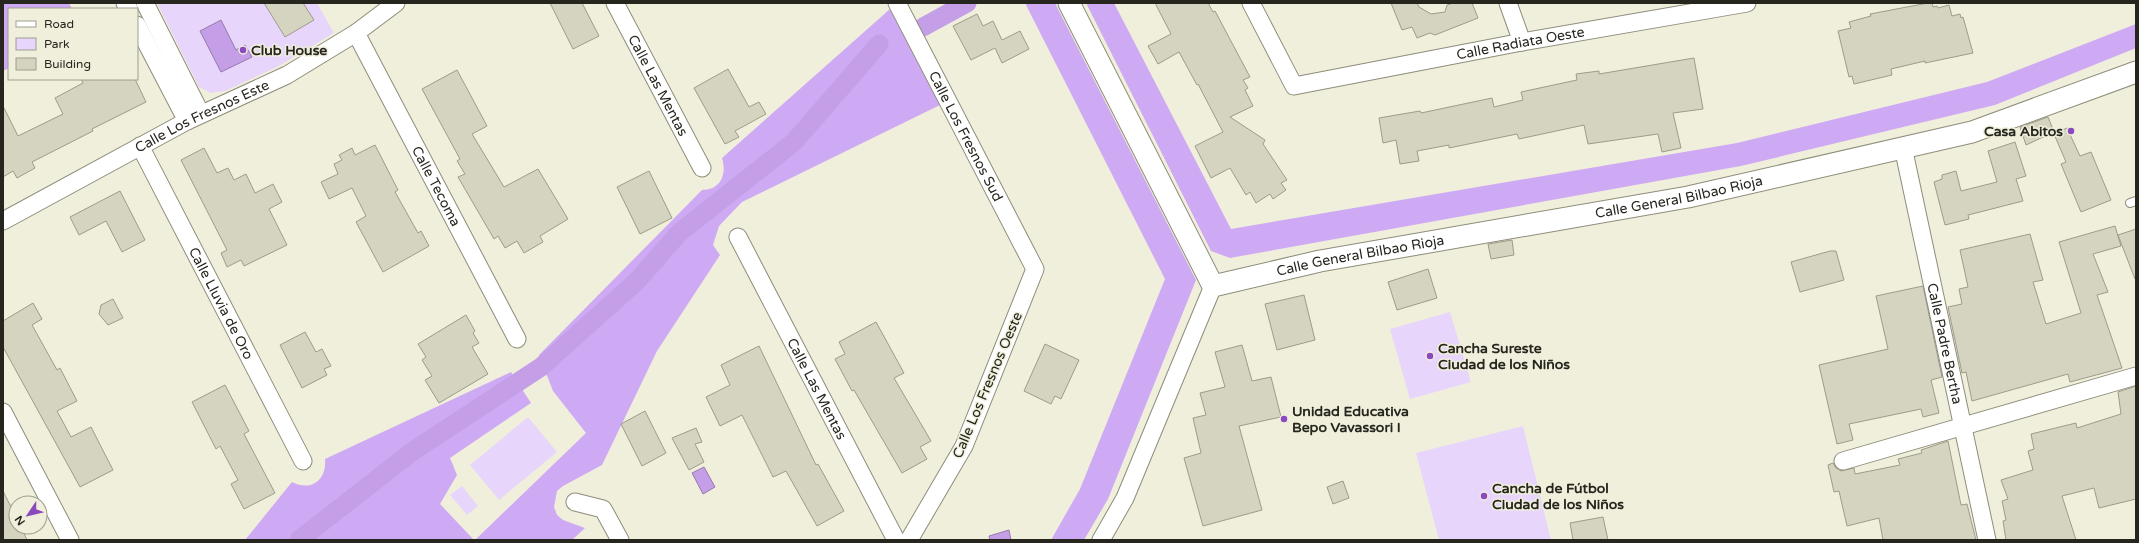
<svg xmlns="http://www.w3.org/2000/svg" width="2139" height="543" font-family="'Varela Round',sans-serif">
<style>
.green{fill:#e8d5fc}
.forest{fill:#cfaaf4}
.water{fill:#c49fe8;stroke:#957aab}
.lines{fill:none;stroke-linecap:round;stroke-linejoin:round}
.canal{stroke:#c49fe8;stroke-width:19}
.building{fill:#d5d4c0;stroke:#9d9c8a}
.service-casing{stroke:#8e8d7b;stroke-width:10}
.minor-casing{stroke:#8e8d7b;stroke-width:19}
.tertiary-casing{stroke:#8e8d7b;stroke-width:23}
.service{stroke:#fff;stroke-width:8}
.minor{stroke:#fff;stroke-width:17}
.tertiary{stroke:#fff;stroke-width:21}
.poi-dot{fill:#8b49be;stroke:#f0efdb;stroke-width:1.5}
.labels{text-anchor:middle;stroke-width:3;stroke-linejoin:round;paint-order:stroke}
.street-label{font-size:14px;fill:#26251e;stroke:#f0efdb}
.poi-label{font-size:14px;font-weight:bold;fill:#26251e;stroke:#f0efdb;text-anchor:start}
</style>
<rect width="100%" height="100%" fill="#f0efdb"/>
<g class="green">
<polygon points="157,3 317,3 334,33 277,67 225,91 211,93 199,87"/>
<polygon points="1450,312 1471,382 1410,399 1390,329"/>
<polygon points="528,417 557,452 499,500 470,465"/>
<polygon points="1523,426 1551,540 1439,540 1416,453"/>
<polygon points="462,486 478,506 467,515 450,495"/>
</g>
<g class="forest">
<polygon points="3,3 69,3 72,9 9,9 9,68 3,71"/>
<polygon points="1025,3 1055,3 1196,280 1108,499 1084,540 1051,540 1080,489 1165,279"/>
<polygon points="1086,3 1114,3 1231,229 1737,143 1987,82 2136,24 2136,48 1995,105 1741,166 1230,258 1211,251"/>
<path d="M890,9l50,96 -198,97 -23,24 -6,19 7,10 -63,96 -55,114 -39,21 -6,5 -3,16 3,8 6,5 22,8 -13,12h-97l111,-107 -33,-42 -14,-36 163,-165c19,0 25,-16 20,-32z"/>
<path d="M511,372l20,31 -81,55 7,17 -17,29 34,36h-229l47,-58c19,10 35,-2 33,-23z"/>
</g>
<g class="water">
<polygon points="221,20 236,50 245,45 252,57 221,72 200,31"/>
<polygon points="704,467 715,487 703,494 692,473"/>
<polygon points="1009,530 1011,540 990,540 989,536"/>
</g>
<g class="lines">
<g class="canal">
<polyline points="923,27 967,3"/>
<polyline points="299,540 413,451 541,367 637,281 679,233 794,142 879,44"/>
</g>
</g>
<g class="building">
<polygon points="264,3 303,3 314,20 285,37"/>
<polygon points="550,3 582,3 599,36 573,49"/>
<polygon points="1155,3 1208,3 1213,12 1215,11 1250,77 1243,80 1248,88 1245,90 1253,106 1230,117 1265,140 1263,144 1287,180 1281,183 1286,190 1273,199 1270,194 1256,203 1250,192 1246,195 1230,168 1211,178 1195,146 1223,132 1198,84 1197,85 1179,52 1158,64 1148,46 1171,34"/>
<polygon points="1391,3 1417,3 1419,7 1431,14 1445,12 1447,5 1453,3 1472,3 1478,18 1435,35 1430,33 1417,38 1412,27 1402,30"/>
<polygon points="1928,3 1932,3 1933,7 1937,6 1938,8 1949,5 1952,16 1960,14 1961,18 1963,17 1973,53 1925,63 1925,61 1891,69 1892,75 1854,84 1852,76 1849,77 1838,31 1851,28 1849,22 1871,16 1870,14"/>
<polygon points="977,14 983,26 993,21 1002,40 1020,31 1029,49 1002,63 995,48 971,60 953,26"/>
<polygon points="1694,58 1703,109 1673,113 1681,148 1662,152 1658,134 1588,144 1584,125 1519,139 1517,134 1449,148 1449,145 1417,151 1419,161 1400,164 1396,140 1383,143 1379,118 1420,111 1421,113 1492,98 1494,107 1523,100 1521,92 1577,80 1576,74 1599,71 1599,74"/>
<polygon points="728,69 749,107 759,102 766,114 735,131 739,137 725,144 694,88"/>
<polygon points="457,70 487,126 472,134 504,187 538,169 568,219 540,236 543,242 524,253 517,241 505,248 498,236 494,239 458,177 465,174 457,161 460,159 422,89"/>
<polygon points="81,79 135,79 146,102 92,129 93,131 32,162 35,168 17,178 13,171 3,177 3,106 18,136 63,114 55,98 83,83"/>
<polygon points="2048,117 2054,132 2026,145 2020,127"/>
<polygon points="2067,128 2080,156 2091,152 2111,200 2081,212 2061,164 2066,162 2054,134"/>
<polygon points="2015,142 2026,176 2016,179 2023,201 1968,215 1969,219 1945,225 1934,182 1942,179 1942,175 1956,171 1961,191 1997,182 1988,151"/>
<polygon points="375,145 398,190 395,192 418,233 421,231 429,246 383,272 356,222 366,216 352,188 329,199 321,182 338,174 334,164 342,160 339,155 352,148 355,155"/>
<polygon points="204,148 217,173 228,168 234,180 246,174 255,193 273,184 282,202 269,209 287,245 244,266 241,260 227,267 221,253 227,250 181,160"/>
<polygon points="649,171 672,218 640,234 617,187"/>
<polygon points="120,191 145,240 122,252 106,221 79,235 70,217"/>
<polygon points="2115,226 2121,246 2093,254 2108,292 2097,295 2122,368 2070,382 2068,374 1972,401 1966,372 1962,373 1948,307 1962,304 1959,289 1968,287 1960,250 2030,234 2043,280 2033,282 2046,324 2081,313 2059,242"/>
<polygon points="2136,229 2136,279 2135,279 2118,235"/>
<polygon points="1512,240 1514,255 1491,259 1488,244"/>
<polygon points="1830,251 1836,251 1844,280 1800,292 1791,262"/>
<polygon points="1428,269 1437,298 1397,310 1388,282"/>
<polygon points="1923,286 1942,377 1931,380 1939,413 1923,417 1921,409 1849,424 1853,440 1837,444 1819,365 1888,349 1876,296"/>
<polygon points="1304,295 1315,340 1277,350 1265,304"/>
<polygon points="113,299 123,318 108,325 99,314 101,305"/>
<polygon points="33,303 42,319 32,325 57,370 60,368 77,401 57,411 71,437 91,427 113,470 80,487 3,347 3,321"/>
<polygon points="466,315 475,331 473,333 479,343 472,347 488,374 439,403 425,380 432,376 422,360 426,357 418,344"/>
<polygon points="876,322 904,373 894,378 931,441 920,447 927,459 902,473 854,390 852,391 835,359 845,354 839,342"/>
<polygon points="305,332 316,352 322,349 331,366 324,369 327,375 302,388 280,345"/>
<polygon points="1045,344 1079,360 1061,399 1055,396 1051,404 1024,391"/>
<polygon points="1242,345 1252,381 1271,377 1281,417 1239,426 1262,510 1203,526 1184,458 1201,453 1193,418 1206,415 1200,393 1225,387 1215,352"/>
<polygon points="759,346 816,465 818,464 844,511 817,526 786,471 773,477 742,415 720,426 706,397 730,385 721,365"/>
<polygon points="225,385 249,431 244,434 275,493 244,509 231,484 238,480 220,446 216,449 192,402"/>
<polygon points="2136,386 2136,499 2099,508 2094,488 2062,496 2076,540 2006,540 2003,521 2006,520 2002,501 2008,499 2001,480 2033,470 2028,451 2034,449 2031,434 2076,423 2077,428 2121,414 2118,392"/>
<polygon points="645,411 666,453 642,466 621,424"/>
<polygon points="696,428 702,442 695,444 704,462 689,470 672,438"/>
<polygon points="1948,441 1961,505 1967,504 1976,540 1883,540 1879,518 1847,526 1839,491 1834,492 1828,465 1833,463 1836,468 1841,471 1854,468 1855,474 1900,465 1898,459 1922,453 1921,450"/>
<polygon points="1343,481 1349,498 1333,504 1327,487"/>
<polygon points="3,491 16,517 16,527 21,527 27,540 3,540"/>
<polygon points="1603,517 1608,540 1573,540 1570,523"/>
</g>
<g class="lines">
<defs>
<polyline id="service" points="2130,203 2136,201"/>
<g id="minor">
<polyline points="125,3 129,9"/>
<polyline points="145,3 201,114"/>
<path id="s1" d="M615,3l87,165"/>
<path id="s2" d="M897,3l138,266 -71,177 -55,94"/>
<path id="s3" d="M1251,3l43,83 228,-44 225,-39"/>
<polyline points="1508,3 1522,42"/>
<polyline points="137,25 187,121"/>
<path id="s4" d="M356,33l161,306"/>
<path id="s5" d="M140,146l163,315"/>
<path id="s6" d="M1903,147l84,393"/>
<path id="s7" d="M3,221l184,-100 100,-46 69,-42 40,-30"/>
<path id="s8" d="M738,237l158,303"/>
<polyline points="3,412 70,540"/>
<polyline points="1843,461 2136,376"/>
<polyline points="575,502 603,509 620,540"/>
<polyline points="1101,540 1125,498 1213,286"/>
</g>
<g id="tertiary">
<path id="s9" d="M1069,3l144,283 107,-25 368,-64 284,-65 164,-60"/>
</g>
</defs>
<use href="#service" class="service-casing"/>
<use href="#minor" class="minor-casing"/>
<use href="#tertiary" class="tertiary-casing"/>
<use href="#service" class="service"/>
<use href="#minor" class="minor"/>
<use href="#tertiary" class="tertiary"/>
</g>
<g class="poi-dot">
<circle cx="243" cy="50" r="4"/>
<circle cx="2071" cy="131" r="4"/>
<circle cx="1430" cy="356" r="4"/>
<circle cx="1284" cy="419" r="4"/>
<circle cx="1484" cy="496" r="4"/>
</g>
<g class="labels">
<g class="street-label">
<text dy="5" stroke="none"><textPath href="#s3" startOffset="324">Calle Radiata Oeste</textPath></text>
<text dy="5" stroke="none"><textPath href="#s1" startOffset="93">Calle Las Mentas</textPath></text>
<text dy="5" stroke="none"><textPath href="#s7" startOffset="225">Calle Los Fresnos Este</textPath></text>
<text dy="5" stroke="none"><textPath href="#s2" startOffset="150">Calle Los Fresnos Sud</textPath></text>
<text dy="5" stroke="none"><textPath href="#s4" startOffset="173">Calle Tecoma</textPath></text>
<text dy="5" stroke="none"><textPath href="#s9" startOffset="792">Calle General Bilbao Rioja</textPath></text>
<text dy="5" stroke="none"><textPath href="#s9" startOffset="468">Calle General Bilbao Rioja</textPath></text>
<text dy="5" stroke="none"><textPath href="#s5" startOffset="177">Calle Lluvia de Oro</textPath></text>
<text dy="5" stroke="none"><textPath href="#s6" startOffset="201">Calle Padre Bertha</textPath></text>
<text transform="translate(987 385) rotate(-67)" y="5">Calle Los Fresnos Oeste</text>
<text dy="5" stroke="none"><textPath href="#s8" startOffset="171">Calle Las Mentas</textPath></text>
</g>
<g class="poi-label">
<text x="251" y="55">Club House</text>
<text x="2063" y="136" text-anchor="end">Casa Abitos</text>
<text x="1438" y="353">Cancha Sureste<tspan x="1438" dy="16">Ciudad de los Niños</tspan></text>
<text x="1292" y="416">Unidad Educativa<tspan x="1292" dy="16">Bepo Vavassori I</tspan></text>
<text x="1492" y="493">Cancha de Fútbol<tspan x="1492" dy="16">Ciudad de los Niños</tspan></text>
</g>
</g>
<rect width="2139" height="543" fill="none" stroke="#26251e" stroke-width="8"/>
<rect x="8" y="8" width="130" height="72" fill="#f0efdb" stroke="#9f9e8f"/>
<rect x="16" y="21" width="20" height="6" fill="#ffffff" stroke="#9f9e8f"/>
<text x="44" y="28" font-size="12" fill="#26251e">Road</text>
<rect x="16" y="38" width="20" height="12" fill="#e8d5fc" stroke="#9f9e8f"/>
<text x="44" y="48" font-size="12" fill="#26251e">Park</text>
<rect x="16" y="58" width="20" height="12" fill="#d5d4c0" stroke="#9f9e8f"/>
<text x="44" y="68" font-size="12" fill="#26251e">Building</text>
<g transform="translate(28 515) rotate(235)"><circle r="19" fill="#f0efdb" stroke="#9f9e8f"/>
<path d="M0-3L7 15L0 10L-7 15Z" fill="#8b49be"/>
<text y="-6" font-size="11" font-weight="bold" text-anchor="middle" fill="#26251e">N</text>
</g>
</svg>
